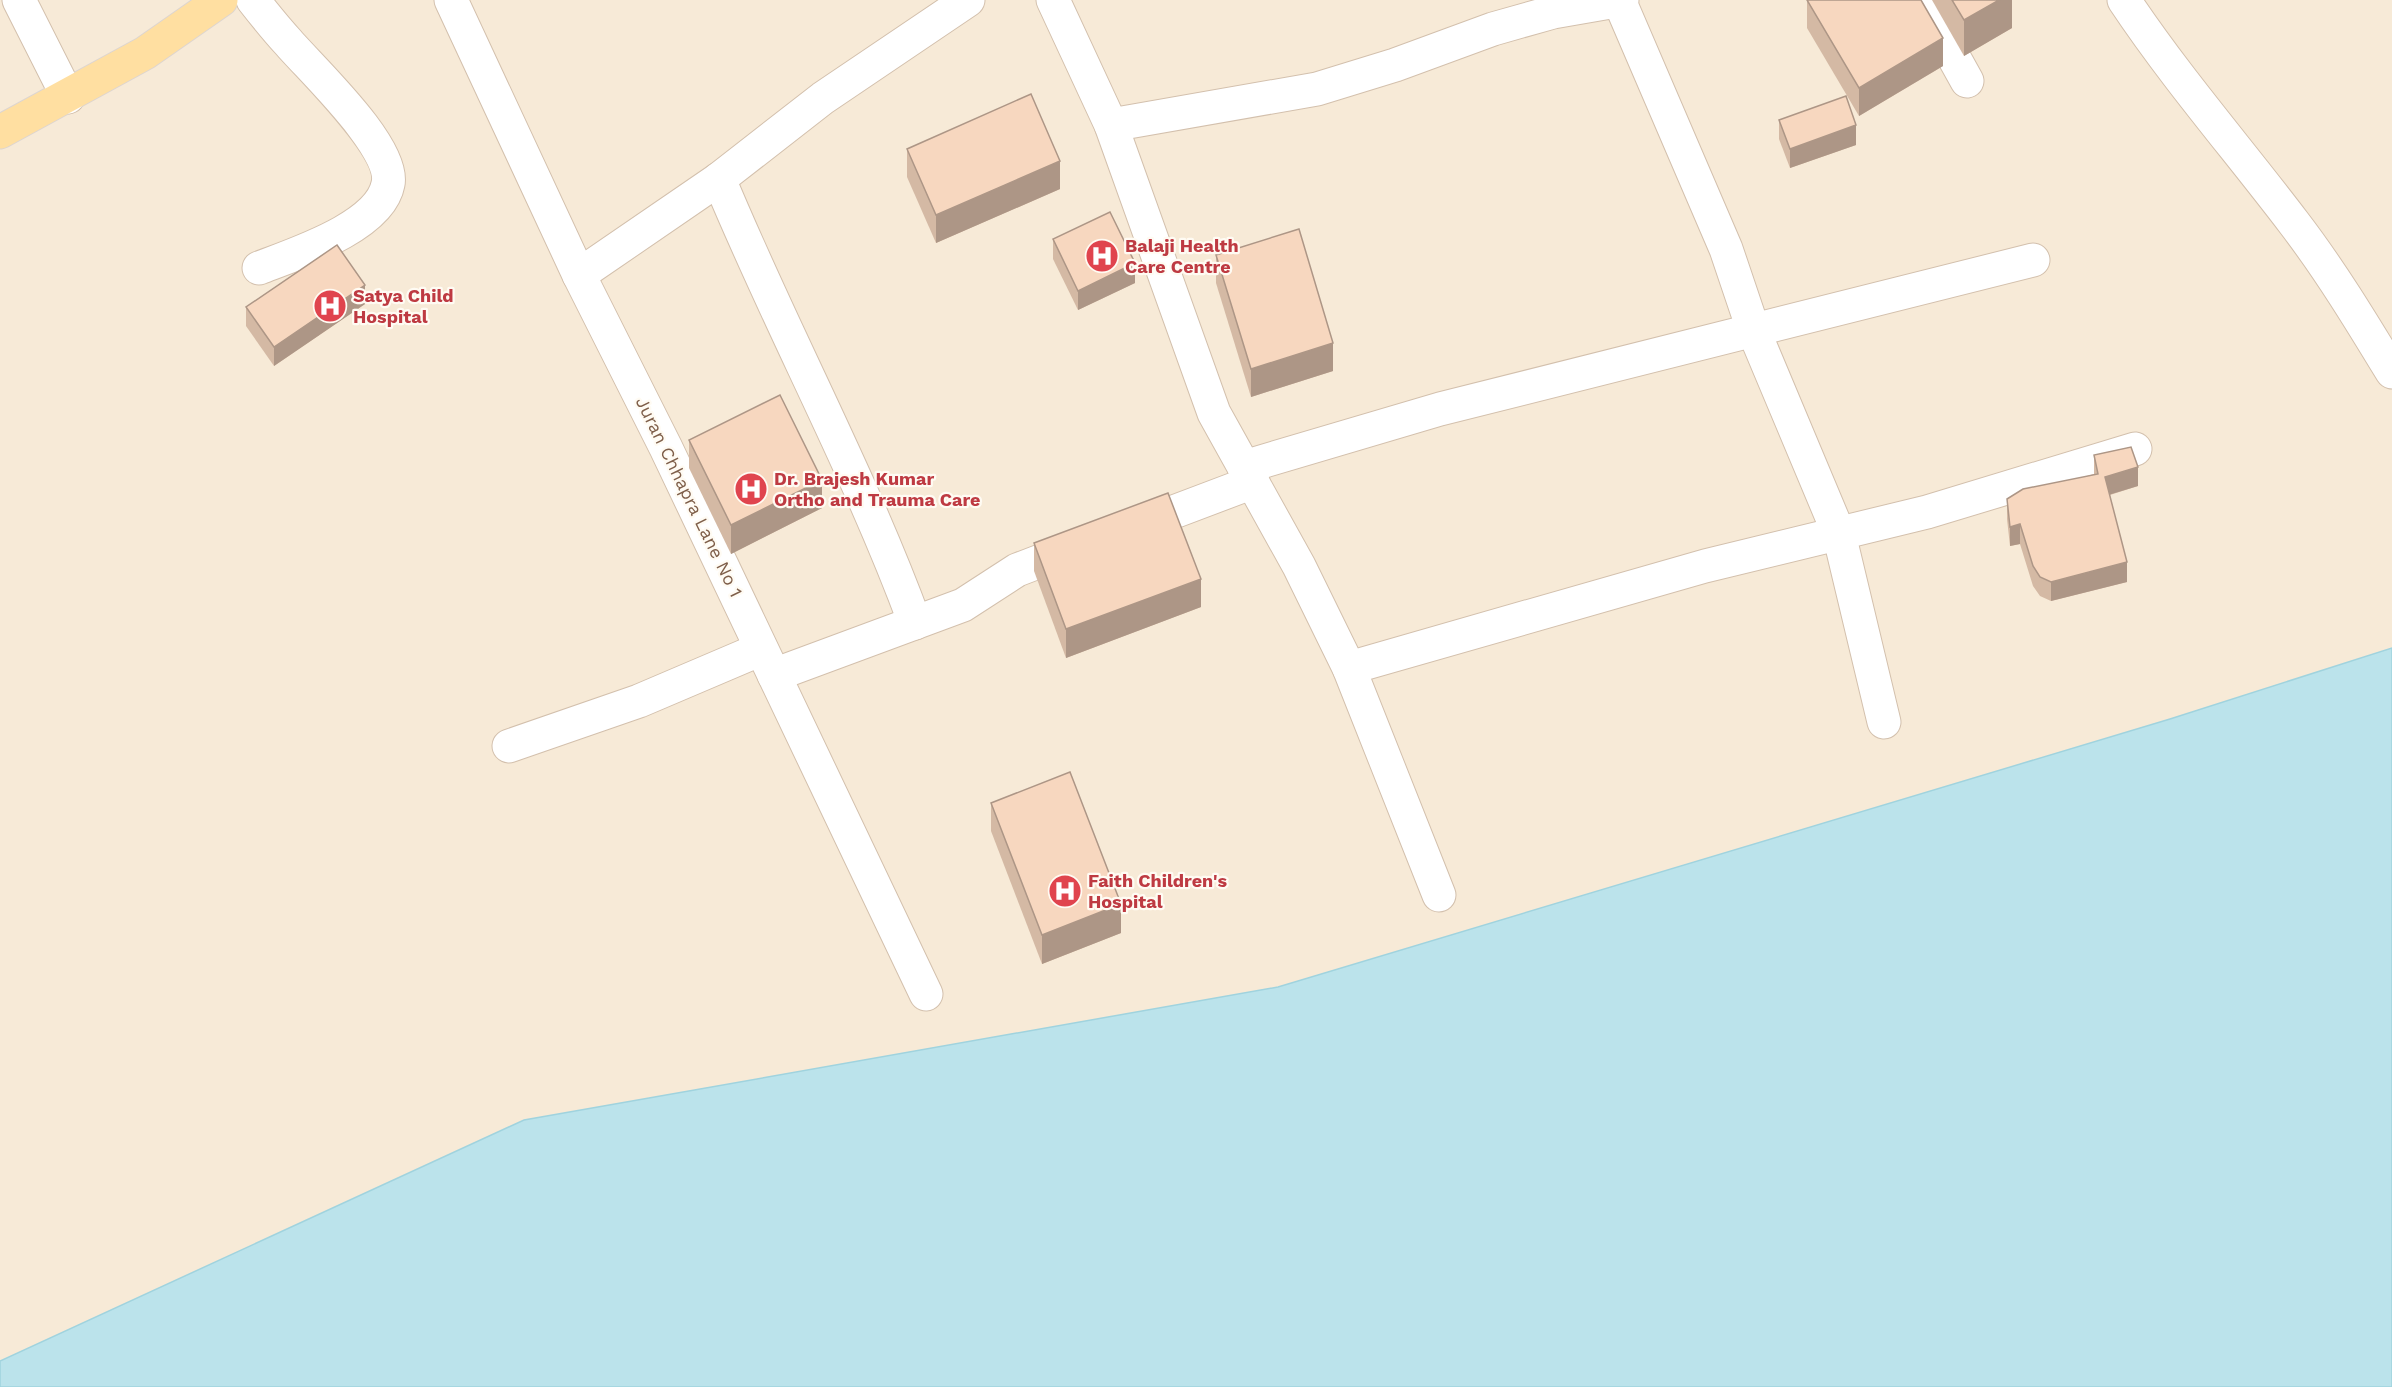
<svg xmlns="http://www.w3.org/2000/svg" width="2392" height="1387" font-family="'Work Sans',sans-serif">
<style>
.residential{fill:#f7ead7}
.water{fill:#bbe3eb;stroke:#a0d3de;stroke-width:1.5}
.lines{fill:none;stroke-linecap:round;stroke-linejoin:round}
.minor-casing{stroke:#d3c0ad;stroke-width:35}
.major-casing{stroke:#ddd5d0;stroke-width:35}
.minor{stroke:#fff;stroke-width:33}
.major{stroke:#ffdfa1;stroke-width:33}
.wall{fill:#d4b9a4}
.shaded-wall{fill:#ad9686}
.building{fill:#f7d7bf;stroke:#ad9686;stroke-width:1.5}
.labels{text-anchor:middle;stroke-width:4.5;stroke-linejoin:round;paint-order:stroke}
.health-label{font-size:18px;font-weight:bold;fill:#be3a42;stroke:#fffbf3;text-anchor:start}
.street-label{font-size:18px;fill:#7e5e49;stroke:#fffbf3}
</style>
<rect width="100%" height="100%" fill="#fef7ea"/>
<rect class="residential" x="0" y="0" width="2392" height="1387"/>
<polygon class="water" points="2392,648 2392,1387 0,1387 0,1361 524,1120 1278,987 2170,719"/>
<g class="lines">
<defs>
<g id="minor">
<polyline points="19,0 68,97"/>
<path d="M253,0c11,14 23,29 35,42 23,27 108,106 100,142 -8,43 -93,70 -129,84"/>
<polyline points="451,0 579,275 666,448 926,994"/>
<polyline points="1053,0 1111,125 1214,413 1299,566 1349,668 1439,895"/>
<polyline points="1619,0 1726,249 1753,329 1839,534 1884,722"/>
<polyline points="1922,0 1967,81"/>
<path d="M2124,0c52,78 113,148 170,223 36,47 67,98 98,149"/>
<polyline points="1111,125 1317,89 1395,65 1493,29 1553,12 1622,0"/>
<path d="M719,179c62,150 140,292 196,444"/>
<polyline points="579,275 719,179 823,98 968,0"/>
<polyline points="1244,467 1440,409 2033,260"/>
<polyline points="1134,527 1253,482"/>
<polyline points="1349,668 1705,566 1927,512 2135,449"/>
<polyline points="774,675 963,605 1017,570 1077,547"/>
<polyline points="509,746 639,701 761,649"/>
</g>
<polyline id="major" points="0,132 145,53 221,0"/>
</defs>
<use href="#minor" class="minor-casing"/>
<use href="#major" class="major-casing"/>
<use href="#minor" class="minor"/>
<use href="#major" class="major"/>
</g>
<g class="wall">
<polygon points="1807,0 1943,66 1859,116 1807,28"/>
<polygon points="1932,0 2012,0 2012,28 1964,56"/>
<polygon points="1779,120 1856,145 1790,168 1779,139"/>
<polygon points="907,149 1060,189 936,243 907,177"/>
<polygon points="1053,239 1135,283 1078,310 1053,259"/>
<polygon points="1216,255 1333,371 1251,397 1216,283"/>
<polygon points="365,304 274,366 246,326 246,307"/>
<polygon points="689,440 822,508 731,554 689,468"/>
<polygon points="2094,455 2138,486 2110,495 2127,582 2051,601 2040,596 2033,586 2020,544 2010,546 2007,519 2007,499 2094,474"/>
<polygon points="1034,543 1201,607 1066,658 1034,571"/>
<polygon points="991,803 1121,933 1042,964 991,831"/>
</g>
<g class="shaded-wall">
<polygon points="1997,0 2012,0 2012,28 1964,56 1964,20"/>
<polygon points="1943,38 1943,66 1859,116 1859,88"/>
<polygon points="1856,125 1856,145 1790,168 1790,149"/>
<polygon points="1060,161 1060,189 936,243 936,215"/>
<polygon points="1135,263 1135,283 1078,310 1078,291"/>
<polygon points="365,285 365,304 274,366 274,347"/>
<polygon points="1333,343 1333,371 1251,397 1251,369"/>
<polygon points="2138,467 2138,486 2105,496 2105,477"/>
<polygon points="822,480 822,508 731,554 731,525"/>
<polygon points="2020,524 2020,544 2010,546 2010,527"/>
<polygon points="2127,562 2127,582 2051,601 2051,582"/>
<polygon points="1201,579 1201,607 1066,658 1066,629"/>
<polygon points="1121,904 1121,933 1042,964 1042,935"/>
</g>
<g class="building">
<polygon points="1807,0 1921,0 1943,38 1859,88"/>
<polygon points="1952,0 1999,0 1964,20"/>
<polygon points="1031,94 1060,161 936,215 907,149"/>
<polygon points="1846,96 1856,125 1790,149 1779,120"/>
<polygon points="1110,212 1135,263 1078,291 1053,239"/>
<polygon points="1299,229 1333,343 1251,369 1216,255"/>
<polygon points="337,245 365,285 274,347 246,307"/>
<polygon points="780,395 822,480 731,525 689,440"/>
<polygon points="2131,447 2138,467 2105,477 2127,562 2051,582 2040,577 2033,566 2020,524 2010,527 2007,499 2023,489 2098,474 2094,455"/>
<polygon points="1168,493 1201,579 1066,629 1034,543"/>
<polygon points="1070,772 1121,904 1042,935 991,803"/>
</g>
<defs>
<symbol id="hospital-disc" viewBox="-11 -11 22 22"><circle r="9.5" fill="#e0444e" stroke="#fffbf3"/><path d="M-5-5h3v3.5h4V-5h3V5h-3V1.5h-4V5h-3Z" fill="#fff"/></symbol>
</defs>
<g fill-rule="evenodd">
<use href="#hospital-disc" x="1083" y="237" width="38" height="38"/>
<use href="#hospital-disc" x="311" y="287" width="38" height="38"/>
<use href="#hospital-disc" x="732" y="470" width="38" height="38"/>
<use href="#hospital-disc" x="1046" y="872" width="38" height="38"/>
</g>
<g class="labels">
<g class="health-label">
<text x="1125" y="252">Balaji Health<tspan x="1125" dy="21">Care Centre</tspan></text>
<text x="353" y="302">Satya Child<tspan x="353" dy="21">Hospital</tspan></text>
<text x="774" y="485">Dr. Brajesh Kumar<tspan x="774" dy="21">Ortho and Trauma Care</tspan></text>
<text x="1088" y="887">Faith Children's<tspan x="1088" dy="21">Hospital</tspan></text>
</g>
<g class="street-label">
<text transform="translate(689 497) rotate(64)" y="6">Juran Chhapra Lane No 1</text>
</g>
</g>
</svg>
